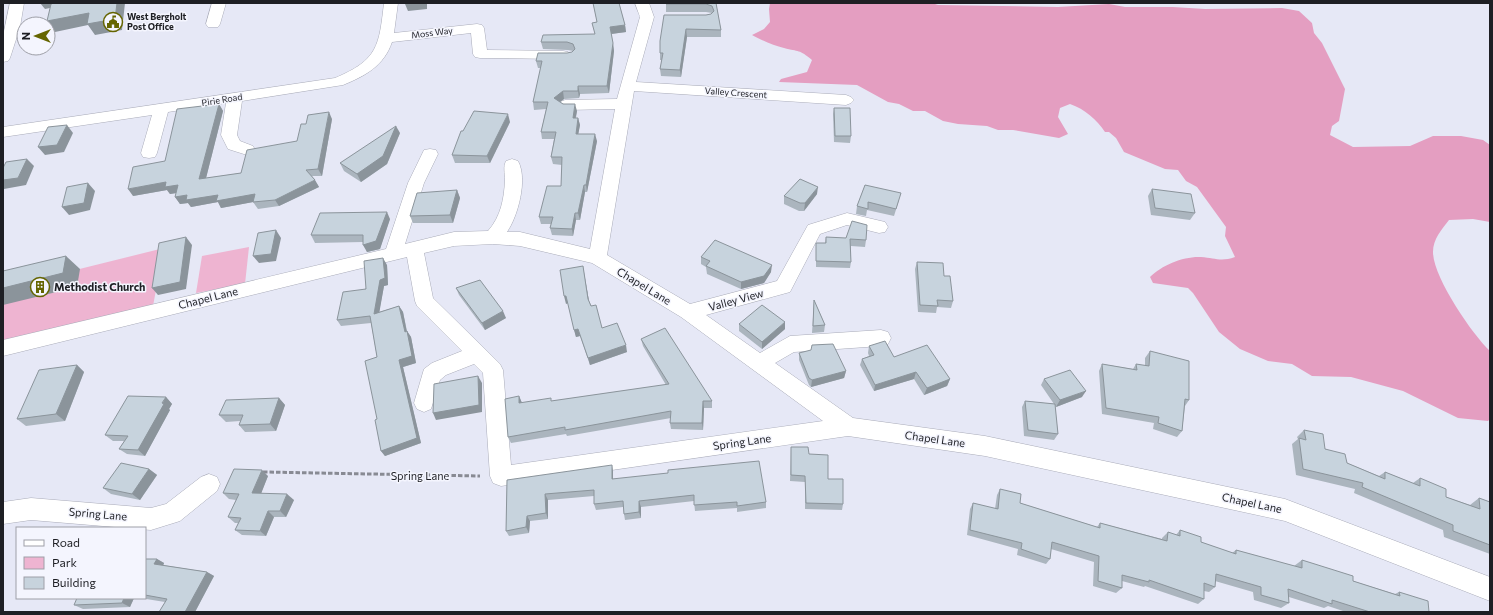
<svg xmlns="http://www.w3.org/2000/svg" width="1493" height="615" font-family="Commissioner,sans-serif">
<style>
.green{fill:#eeb4d1}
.forest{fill:#e49ec1}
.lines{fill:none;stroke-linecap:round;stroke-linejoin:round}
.minor-casing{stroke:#aaacb9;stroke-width:1}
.path{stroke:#888a93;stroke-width:3;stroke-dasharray:4.5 2;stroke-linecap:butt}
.minor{fill:#fff;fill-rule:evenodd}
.wall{fill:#abb5be}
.shaded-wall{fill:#8b949b}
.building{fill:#c7d3dd;stroke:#8b949b}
.labels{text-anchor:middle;stroke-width:3;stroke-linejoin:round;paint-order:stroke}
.far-poi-label{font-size:9px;font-weight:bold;fill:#1e1f24;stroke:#f4f5fe;text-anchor:start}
.far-street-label{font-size:9px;fill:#1e1f24;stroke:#f4f5fe}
.street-label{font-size:11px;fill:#1e1f24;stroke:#f4f5fe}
.poi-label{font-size:11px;font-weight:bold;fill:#1e1f24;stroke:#f4f5fe;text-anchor:start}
</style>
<rect width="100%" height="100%" fill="#e6e8f6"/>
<g class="green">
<polygon points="249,247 245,284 196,293 202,256"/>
<polygon points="164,248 153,306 3,344 3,288"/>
</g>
<path class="forest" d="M770,3h162l6,2 120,2 51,-3 16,3h48l32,2 77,-1 17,3 13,12 2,10 8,10 23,46 -6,32 -7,5 -2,9 23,12 57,-1 23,-10h28l22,4 7,5v77l-17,-3 -24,1c-7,9 -16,19 -16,32 0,25 39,82 57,99v68l-2,2 -30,-3 -55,-27 -52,-14 -39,-1 -20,-12 -24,-3 -28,-12 -21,-17 -26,-39 -5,-5 -35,-5 -3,-6c12,-12 34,-21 51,-20 14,1 20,5 34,0l-10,-21 1,-9 -29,-40 -11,-6 -8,-11 -13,-1 -41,-17 -8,-14 -7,-6h-4c-8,-12 -20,-23 -35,-28l-10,4 -2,9 10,17 -9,4 -46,-8h-15l-11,-4 -29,-2 -15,-3 -18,-10h-12l-14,-7 -11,-2 -31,-17 -78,-3 2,-3 26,-7 5,-12c-13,-11 -13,-8 -28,-12 -10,-2 -23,-8 -32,-13l12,-6 6,-7 -1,-13z"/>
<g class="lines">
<defs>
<g id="minor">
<polygon points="10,3 24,3 20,27 10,58 8,61 3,62 3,36"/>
<polygon points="212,3 226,3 220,24 218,27 208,27 206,24"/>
<path d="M384,3h14l-4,30 83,-9 5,1 2,3 3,22 76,1 5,1 2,3 -2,3 -5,1 -83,-1 -5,-1 -2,-3 -2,-21 -79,9c-8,24 -27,34 -49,43l-101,16 -5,34 3,6 13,5 2,4 -2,4 -6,1 -19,-6 -7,-14 5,-32 -58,9 -11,41 -2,4 -6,1 -6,-1 -2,-4 11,-38 -149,22v-10l332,-49c43,-18 44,-32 49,-75z"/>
<path d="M635,3h14l5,14 -18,65 210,13 5,2 3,3 -3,3 -5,2 -212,-14 -27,164 83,49 87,-23 31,-56 39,-12 38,9 3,5 -3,5 -6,1 -32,-8 -27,9 -30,58 -84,23 54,38 30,-17 91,-6 7,2 3,6 -3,6 -7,2 -87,6 -19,11 78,55 132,18 300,63 205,78v24l-205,-80 -300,-65 -137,-20 -347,50 -8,-3 -3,-7 -7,-103 -9,-9 -28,11 -6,5 -9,29 -7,3 -7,-3 -3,-6 10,-34 8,-6 30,-12 -45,-45 -2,-5 -8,-44 -404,99v-16l383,-91 22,-66 16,-33 6,-1 6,1 2,4 -14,29 -19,61 49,-12 34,-1c13,-15 16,-32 17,-51 0,-7 -2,-13 1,-19l6,-2 6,2c10,18 0,55 -11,71h13l70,17 25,-140 -50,1 -5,-2 -3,-3 3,-3 5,-2 52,-1 23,-82zM493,244l27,2 72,17 89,54 142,104 -312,44 -8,-95 -3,-6 -67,-66 -9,-45 30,-7z"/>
<polygon points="209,474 217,477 220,484 217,491 180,521 151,530 31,520 3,524 3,502 31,498 151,508 166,504 201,477"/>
</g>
</defs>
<use href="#minor" class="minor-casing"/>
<polyline class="path" points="263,472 480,476"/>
<use href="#minor" class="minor"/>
</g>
<g class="wall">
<polygon points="593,3 619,3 625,25 626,32 611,34 614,51 609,93 580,94 579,98 564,99 560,102 577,111 576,118 578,118 580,125 578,134 597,141 587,192 585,192 580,220 576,220 573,236 552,235 550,228 551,224 541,224 539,217 561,186 562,165 553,164 551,157 554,139 542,139 541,132 546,109 534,110 533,102 541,68 538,68 536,61 572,52 573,51 568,50 543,49 541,42 595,34 592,23 597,22"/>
<polygon points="716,3 721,30 721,37 687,37 681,77 661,76 660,69 662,60 660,60 660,41 706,15 711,14 712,13 706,12 666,12 666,4"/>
<polygon points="219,104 223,111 206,178 241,173 297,141 332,119 322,176 312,176 319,187 279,206 258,209 253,202 221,208 218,202 191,207 188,203 180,204 175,197 176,193 170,194 167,190 133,196 165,161"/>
<polygon points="834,108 851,136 850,143 834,142 833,114"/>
<polygon points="510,122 490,163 455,163 452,155 463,131"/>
<polygon points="400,133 387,164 361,182 344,171 340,163"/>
<polygon points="865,185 899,200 894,216 867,210 866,216 856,214 857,206"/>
<polygon points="1152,189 1195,213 1190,220 1151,215 1148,196"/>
<polygon points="457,190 460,198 453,223 413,223 410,216"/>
<polygon points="817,194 804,211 799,211 784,204 784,196"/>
<polygon points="390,219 380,249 367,252 363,242 315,243 311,235"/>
<polygon points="826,237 866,240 865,247 851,246 851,262 850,268 816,267 816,243 825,243"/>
<polygon points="701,257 771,272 764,283 741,289 707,274 706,267 701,264"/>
<polygon points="917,262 944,276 953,301 951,308 937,307 936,313 918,312 915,269"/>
<polygon points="387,265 388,285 384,286 379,312 399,306 403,312 407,331 411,337 416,363 403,367 421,443 385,456 381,451 377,419 377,357 371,323 341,326 337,320"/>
<polygon points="583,266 589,301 602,328 627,352 590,365 580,336 576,337 568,303 566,304"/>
<polygon points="456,288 506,318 485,330 459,295"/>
<polygon points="814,300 825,325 824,332 812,333"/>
<polygon points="739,324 785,329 762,349 739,331"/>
<polygon points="641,339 712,401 712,408 704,408 703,430 671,429 670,423 671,418 567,436 566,434 511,443 508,437 519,396 522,403 552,401 666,385 643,346"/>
<polygon points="869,346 894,357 950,379 947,386 924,395 914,379 874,391 860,365 862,359 869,356 868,353"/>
<polygon points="1150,351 1189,400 1185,406 1182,431 1177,437 1153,429 1154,423 1102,414 1099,371 1102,364 1133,369 1136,364 1145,366 1145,358"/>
<polygon points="799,353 846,371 844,378 811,387 809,385 799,360"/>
<polygon points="77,365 84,372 65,421 26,426 17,419"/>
<polygon points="1044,379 1082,397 1056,407 1055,406 1058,434 1054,440 1024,436 1022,407 1025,401 1054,404 1041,385"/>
<polygon points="166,397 172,404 169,409 170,410 145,456 127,454 119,449 124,441 113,441 105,435"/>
<polygon points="279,398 285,405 276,431 245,432 239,425 240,421 226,422 219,415"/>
<polygon points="1304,430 1325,449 1347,463 1379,476 1385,472 1413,483 1420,478 1446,497 1470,505 1479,498 1490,502 1490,554 1444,537 1443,530 1354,493 1355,489 1296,475 1292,444 1298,439 1297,437"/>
<polygon points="791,447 809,454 828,479 843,504 842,510 805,509 805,482 790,481"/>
<polygon points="149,469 157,475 140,500 111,494 103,488"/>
<polygon points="613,471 613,479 766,502 766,508 737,512 737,508 695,511 694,501 641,507 641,518 625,520 624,514 623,507 596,510 594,504 594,496 548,500 548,519 530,521 529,533 509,536 506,531 507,480"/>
<polygon points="268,476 261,493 294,500 286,517 274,517 266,536 242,535 235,530 238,523 235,523 228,517 236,500 229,499 223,493"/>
<polygon points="1000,489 1020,503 1097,527 1100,523 1162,539 1162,538 1168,532 1176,535 1180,530 1201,542 1232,553 1236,550 1294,566 1302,560 1353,581 1395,594 1399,592 1429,612 1346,612 1328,606 1324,608 1289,597 1289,603 1281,608 1254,600 1253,592 1215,581 1215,587 1209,592 1204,591 1204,599 1198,604 1145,586 1144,587 1122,581 1122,588 1116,593 1093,586 1094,562 1051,549 1050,559 1046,564 1017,555 1018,549 967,535 970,509 973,503 995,509 997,495"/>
<polygon points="145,559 157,559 164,563 163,565 207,572 214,576 195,612 159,612 165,602 140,598 145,598"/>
<polygon points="134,598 130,607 83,609 74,605"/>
</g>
<g class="shaded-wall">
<polygon points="40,3 74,3 45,9"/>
<polygon points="117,3 125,3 122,30 95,35 88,25 55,32 47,21"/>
<polygon points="411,3 427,3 427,9 408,11 405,4"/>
<polygon points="625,25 626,32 611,34 610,27"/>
<polygon points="686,29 687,37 681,77 680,70"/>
<polygon points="613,43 614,51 609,93 607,86"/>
<polygon points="578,86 580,94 579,98 578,91"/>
<polygon points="563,91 564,99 556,105 554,98"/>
<polygon points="219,104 223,111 204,186 199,179"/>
<polygon points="575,104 577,111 574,125 573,118"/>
<polygon points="329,112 332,119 322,176 318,169"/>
<polygon points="508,114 510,122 490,163 487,156"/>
<polygon points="578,118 580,125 577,141 576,134"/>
<polygon points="67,125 73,133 64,152 45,155 38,147"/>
<polygon points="396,126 400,133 387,164 361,182 357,174"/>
<polygon points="595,134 597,141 587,192 586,185"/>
<polygon points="27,159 34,166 26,185 4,189 3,188 3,180"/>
<polygon points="315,180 319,187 279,206 275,200"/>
<polygon points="166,182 178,185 183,192 170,194 167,190 133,196 128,189"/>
<polygon points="88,183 95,191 90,210 69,215 62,207"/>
<polygon points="584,185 585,192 580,220 578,213"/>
<polygon points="818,187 817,194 804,211 805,203"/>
<polygon points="457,190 460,198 453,223 450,215"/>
<polygon points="255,194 259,201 221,208 218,202 191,207 188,203 180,204 175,197 187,195"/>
<polygon points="387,212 390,219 380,249 367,252 363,245"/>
<polygon points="575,213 576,220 573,236 572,229"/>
<polygon points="276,230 281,238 276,261 259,263 253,256"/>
<polygon points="186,237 192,245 186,289 158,295 152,288"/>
<polygon points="66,256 80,269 77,287 3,305 3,288"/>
<polygon points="383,258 387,265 388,285 384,286 378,320 374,314"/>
<polygon points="772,265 771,272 764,283 741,289 741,282"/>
<polygon points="583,266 584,273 590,307 588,299"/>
<polygon points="564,296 566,296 568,303 566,304"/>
<polygon points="399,306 403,312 408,338 405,332"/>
<polygon points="503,311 506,318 485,330 482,323"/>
<polygon points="785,322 785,329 762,349 762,342"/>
<polygon points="578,329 580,336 576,337 574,330"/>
<polygon points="407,331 411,337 416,363 403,367 421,443 385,456 381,451 399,360"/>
<polygon points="626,345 627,352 590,365 588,358"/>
<polygon points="77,365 84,372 65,421 56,414"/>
<polygon points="846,371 844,378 811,387 812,380"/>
<polygon points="916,372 914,379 874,391 875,385"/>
<polygon points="478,376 482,383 482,412 436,420 433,413"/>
<polygon points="950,379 947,386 924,395 927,388"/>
<polygon points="1086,391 1082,397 1056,407 1060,400"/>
<polygon points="519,396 522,403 519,403"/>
<polygon points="166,397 172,404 169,409 170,410 145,456 138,450"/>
<polygon points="279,398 285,405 276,431 270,424"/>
<polygon points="703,401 704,408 703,430 702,423"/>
<polygon points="612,465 613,471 613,485 612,479"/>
<polygon points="149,469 157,475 140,500 132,494"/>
<polygon points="262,470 268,476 259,499 252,493"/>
<polygon points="287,494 294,500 286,517 280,511"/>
<polygon points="545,494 548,500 548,519 546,513"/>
<polygon points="639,501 641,507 641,518 639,512"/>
<polygon points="268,511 274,517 266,536 260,531"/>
<polygon points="527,516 530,521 529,533 526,527"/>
<polygon points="157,559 164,563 162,569 154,564"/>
<polygon points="207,572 214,576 195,612 185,612"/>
<polygon points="124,598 134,598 130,607 122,603"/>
</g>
<g class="building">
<polygon points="54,3 117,3 115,19 87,24 89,13 47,21 51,4"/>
<polygon points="593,3 619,3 625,25 610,27 613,43 607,86 578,86 578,91 563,91 554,98 563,104 575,104 573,118 578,118 576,134 595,134 586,185 584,185 578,213 575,213 572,229 550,228 553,217 539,217 547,186 561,186 562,157 551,157 556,132 541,132 548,102 533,102 542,61 536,61 538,53 567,53 572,52 575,49 573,44 567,42 541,42 543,35 595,34 592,23 597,22"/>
<polygon points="666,3 716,3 721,30 686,29 680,70 660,69 663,53 660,53 660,41 664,15 706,15 711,14 714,11 712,6 706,4 666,4"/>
<polygon points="219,104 199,179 241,173 247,150 297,141 301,124 306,124 308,115 329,112 318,169 306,170 315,180 275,200 253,202 255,194 216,201 218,195 186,200 187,195 175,197 178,185 165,187 166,182 128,189 133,167 165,161 177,109"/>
<polygon points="834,108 850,108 851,136 835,136"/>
<polygon points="474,111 508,114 487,156 452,155 461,131 463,131"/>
<polygon points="67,125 57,145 38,147 48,127"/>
<polygon points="396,126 383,156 357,174 340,163"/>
<polygon points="27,159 18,178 3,180 3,168 6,162"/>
<polygon points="800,179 818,187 805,203 800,203 784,196"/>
<polygon points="88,183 84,203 62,207 67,187"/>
<polygon points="865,185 901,193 896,209 868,202 868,209 857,206"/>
<polygon points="1152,189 1191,194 1195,213 1155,208"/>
<polygon points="457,190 450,215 410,216 417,193"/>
<polygon points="387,212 376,241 363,245 363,235 311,235 320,213"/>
<polygon points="852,221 867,225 866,240 850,239 851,262 816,261 816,243 826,243 826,237 846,238"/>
<polygon points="276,230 271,254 253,256 258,233"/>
<polygon points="186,237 180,282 152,288 159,243"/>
<polygon points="715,240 772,265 764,276 741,282 706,266 710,261 701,257"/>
<polygon points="66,256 63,273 3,288 3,271"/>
<polygon points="383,258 385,278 380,280 374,314 399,306 405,332 407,331 412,356 399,360 417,438 381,451 375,420 377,419 365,361 377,357 370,316 337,320 343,292 366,289 364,261"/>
<polygon points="917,262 943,263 944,276 950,276 953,301 937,300 938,306 920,305"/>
<polygon points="583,266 588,299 591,306 596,305 602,328 617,323 626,345 588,358 578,329 574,330 566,296 564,296 560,270"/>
<polygon points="480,280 503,311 482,323 456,288"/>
<polygon points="814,300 825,325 813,326"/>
<polygon points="762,305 785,322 762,342 739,324"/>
<polygon points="665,328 712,401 703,401 702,423 670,423 671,411 565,430 565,427 508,437 505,399 519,396 519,403 551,398 551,401 669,384 641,339"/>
<polygon points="885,341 894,357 927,345 950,379 927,388 916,372 875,385 862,359 874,355 869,346"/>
<polygon points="833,344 846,371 812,380 809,378 799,353 811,350 812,345"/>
<polygon points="1150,351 1189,361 1189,400 1185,399 1182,431 1158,423 1159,417 1106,408 1102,364 1137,370 1136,364 1149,366"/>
<polygon points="77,365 56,414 17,419 39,370"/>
<polygon points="1070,370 1086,391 1060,400 1044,379"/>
<polygon points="478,376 479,405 433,413 434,384"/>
<polygon points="128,396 166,397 162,403 164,404 138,450 119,449 128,436 105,435"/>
<polygon points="279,398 270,424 239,425 243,415 219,415 226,400"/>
<polygon points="1025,401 1055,404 1058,434 1028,430"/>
<polygon points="1304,430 1323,434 1325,449 1345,454 1347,463 1385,479 1385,472 1420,486 1420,478 1446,489 1446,497 1480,509 1479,498 1490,502 1490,545 1453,531 1453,525 1362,487 1363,483 1303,469 1299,438 1306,440"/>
<polygon points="791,447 808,447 809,454 828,455 828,479 843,479 843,504 806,503 805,476 791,475"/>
<polygon points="759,461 766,502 737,506 737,502 694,505 694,495 639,501 639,512 624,514 623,501 594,504 594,490 545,494 546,513 527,516 526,527 506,531 507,480 612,465 612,479 668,473 668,470"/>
<polygon points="121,463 149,469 132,494 103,488"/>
<polygon points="234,469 262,470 252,493 287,494 280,511 268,511 260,531 235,530 241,518 228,517 239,494 223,493"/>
<polygon points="1000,489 1021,494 1020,503 1100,528 1100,523 1167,541 1168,532 1180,536 1180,530 1201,537 1201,542 1236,554 1236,550 1302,568 1302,560 1353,576 1353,581 1400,596 1399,592 1428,601 1429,612 1370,612 1332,600 1332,604 1288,589 1289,603 1261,595 1261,587 1216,574 1215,587 1204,583 1204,599 1149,580 1149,582 1122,575 1122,588 1098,581 1099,556 1052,542 1050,559 1021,549 1022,543 970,530 973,503 998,509"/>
<polygon points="145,559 157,559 154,564 207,572 185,612 159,612 167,599 145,595"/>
<polygon points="77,598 124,598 122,603 74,605"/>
</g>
<defs>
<symbol id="civic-ring" viewBox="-11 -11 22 22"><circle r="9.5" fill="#f4f5fe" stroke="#656500" stroke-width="1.5"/><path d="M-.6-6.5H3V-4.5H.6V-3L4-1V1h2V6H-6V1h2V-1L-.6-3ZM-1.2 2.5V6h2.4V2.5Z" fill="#656500"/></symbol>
<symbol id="building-ring" viewBox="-11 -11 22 22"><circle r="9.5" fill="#f4f5fe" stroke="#656500" stroke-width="1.5"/><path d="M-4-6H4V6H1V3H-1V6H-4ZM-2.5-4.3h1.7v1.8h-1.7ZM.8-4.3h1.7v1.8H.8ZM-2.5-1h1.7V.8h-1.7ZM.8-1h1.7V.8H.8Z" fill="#656500"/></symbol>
</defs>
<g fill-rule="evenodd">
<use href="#civic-ring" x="102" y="11" width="22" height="22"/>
<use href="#building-ring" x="29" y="276" width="22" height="22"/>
</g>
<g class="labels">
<g class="far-poi-label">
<text x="127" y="20">West Bergholt<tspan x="127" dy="10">Post Office</tspan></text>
</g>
<g class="far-street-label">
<text transform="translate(432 33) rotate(-7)" y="3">Moss Way</text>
<text transform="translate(736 93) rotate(4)" y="3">Valley Crescent</text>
<text transform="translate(222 100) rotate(-9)" y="3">Pirie Road</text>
</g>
<g class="street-label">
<text transform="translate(644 286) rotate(31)" y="4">Chapel Lane</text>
<text transform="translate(208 298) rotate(-14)" y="4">Chapel Lane</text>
<text transform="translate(736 300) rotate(-15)" y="4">Valley View</text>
<text transform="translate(935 439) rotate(8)" y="4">Chapel Lane</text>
<text transform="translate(742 442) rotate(-8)" y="4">Spring Lane</text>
<text x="420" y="480">Spring Lane</text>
<text transform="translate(1252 503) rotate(12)" y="4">Chapel Lane</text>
<text transform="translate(98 514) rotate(5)" y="4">Spring Lane</text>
</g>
<g class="poi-label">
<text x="54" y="291">Methodist Church</text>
</g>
</g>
<rect width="1493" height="615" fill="none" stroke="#1e1f24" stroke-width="8"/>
<rect x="16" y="527" width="130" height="72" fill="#f4f5fe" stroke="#9e9fa7"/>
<rect x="24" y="540" width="20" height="6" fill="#ffffff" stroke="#9e9fa7"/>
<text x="52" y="547" font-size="12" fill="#1e1f24">Road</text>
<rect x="24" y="557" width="20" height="12" fill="#eeb4d1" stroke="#9e9fa7"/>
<text x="52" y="567" font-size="12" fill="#1e1f24">Park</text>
<rect x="24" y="577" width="20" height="12" fill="#c7d3dd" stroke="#9e9fa7"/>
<text x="52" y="587" font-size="12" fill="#1e1f24">Building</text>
<g transform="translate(36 36) rotate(270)"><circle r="19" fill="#f4f5fe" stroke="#9e9fa7"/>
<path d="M0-3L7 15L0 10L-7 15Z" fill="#656500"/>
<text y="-6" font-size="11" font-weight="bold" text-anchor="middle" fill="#1e1f24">N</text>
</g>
</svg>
